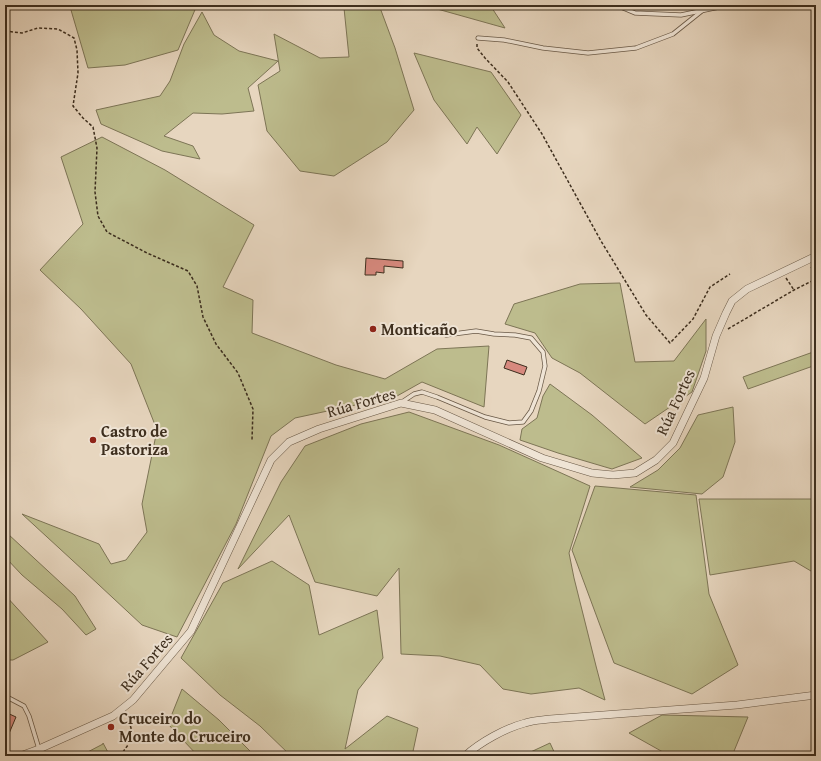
<svg xmlns="http://www.w3.org/2000/svg" width="821" height="761" font-family="'Gentium Book Plus',serif">
<style>
.green{fill:#bdbc8d;stroke:#7d7556}
.building{fill:#d7897e;stroke:#3d2e1e}
.lines{fill:none;stroke-linecap:round;stroke-linejoin:round}
.service-casing{stroke:#685846;stroke-width:5}
.minor-casing{stroke:#685846;stroke-width:8}
.path{stroke:#3d2e1e;stroke-width:1.5;stroke-dasharray:3 2;stroke-linecap:butt}
.service{stroke:#efe4d5;stroke-width:3.5}
.minor{stroke:#efe4d5;stroke-width:7}
.poi-dot{fill:#8f2418;stroke:#efe4d5;stroke-width:1.5}
.labels{text-anchor:middle;stroke-width:4;stroke-linejoin:round;paint-order:stroke}
.poi-label{font-size:16px;font-weight:bold;fill:#3d2e1e;stroke:#efe4d5;text-anchor:start}
.street-label{font-size:16px;fill:#3d2e1e;stroke:#efe4d5}
</style>
<rect width="100%" height="100%" fill="#e7d6bf"/>
<filter id="stains"><feTurbulence type="fractalNoise" baseFrequency=".005" numOctaves="4"/><feColorMatrix values="0 0 0 0 .2 0 0 0 0 .09 0 0 0 0 .02 0 0 0 .5 -.17"/></filter>
<radialGradient id="worn" r=".72"><stop offset=".6" stop-color="#630" stop-opacity="0"/><stop offset="1" stop-color="#630" stop-opacity=".3"/></radialGradient>
<g class="green">
<polygon points="71,5 197,5 178,50 125,65 88,68 71,10"/>
<polygon points="366,5 379,5 395,48 414,110 387,142 334,176 300,171 267,131 258,85 280,71 274,34 320,58 349,57 344,8"/>
<polygon points="423,5 490,5 505,28"/>
<polygon points="202,12 214,35 239,51 278,61 248,88 254,111 222,114 193,113 164,136 193,146 200,159 162,151 101,124 96,110 160,96 170,81 184,44"/>
<polygon points="414,53 491,72 521,115 497,154 477,127 467,144 434,100"/>
<polygon points="102,137 165,170 254,225 223,287 253,300 252,333 336,365 385,379 437,349 489,346 484,407 422,382 397,396 295,418 271,436 236,524 177,637 142,625 84,571 22,514 99,544 111,564 126,560 147,532 142,504 157,430 131,364 81,309 40,270 83,224 61,157"/>
<polygon points="620,283 635,362 674,361 706,319 706,351 692,392 645,424 580,373 552,358 535,333 505,324 514,304 580,284"/>
<polygon points="816,351 816,365 748,389 743,377"/>
<polygon points="550,384 592,415 642,458 612,469 558,453 520,440 522,429 537,418 543,396"/>
<polygon points="733,407 735,442 723,477 702,494 630,487 658,470 680,448 698,415"/>
<polygon points="409,412 499,445 590,486 569,553 574,578 596,666 605,700 579,688 531,694 503,689 480,665 440,656 401,654 399,568 377,596 315,582 289,515 238,569 281,482 305,446 361,424"/>
<polygon points="595,486 696,495 709,594 738,665 692,694 614,663 572,550"/>
<polygon points="699,499 816,499 816,574 794,561 710,575"/>
<polygon points="5,532 8,534 75,596 96,629 86,635 62,609 22,575 5,557"/>
<polygon points="272,561 309,585 319,635 377,610 383,658 358,690 345,749 387,716 418,728 412,756 291,756 260,726 220,695 181,658 223,583"/>
<polygon points="5,595 48,642 13,660 5,660"/>
<polygon points="182,689 219,720 255,756 198,756 168,724"/>
<polygon points="662,715 663,715 748,717 732,756 670,756 629,733"/>
<polygon points="103,743 110,756 80,756 103,744"/>
<polygon points="550,743 556,756 522,756"/>
</g>
<g class="building">
<polygon points="366,258 403,261 403,268 384,266 384,273 376,272 376,275 365,275"/>
<polygon points="507,360 527,367 524,375 504,368"/>
<polygon points="5,712 16,717 5,743"/>
</g>
<g class="lines">
<defs>
<g id="service">
<polyline points="616,5 635,13 681,15 729,5"/>
<polyline points="478,38 504,40 543,48 588,53 636,48 673,34 703,10"/>
<polyline points="402,402 414,394 422,392 437,397 485,417 509,423 523,422 531,411 539,391 545,366 543,352 531,338 515,335 494,334 476,331 446,335"/>
<polyline points="5,696 24,706 29,716 39,749"/>
</g>
<g id="minor">
<polyline points="20,756 39,749 113,716 133,700 191,631 271,460 289,442 319,429 401,403 435,410 542,458 592,473 613,475 635,473 656,460 673,443 704,378 716,336 726,313 732,301 747,289 816,256"/>
<path d="M465,756c15,-14 41,-28 60,-33 8,-3 17,-3 25,-4l187,-14 79,-10"/>
</g>
</defs>
<use href="#service" class="service-casing"/>
<use href="#minor" class="minor-casing"/>
<g class="path">
<polyline points="5,31 22,33 38,28 58,29 74,38 77,50 78,73 73,106 83,118 93,127 97,148 95,192 98,216 107,232 147,253 188,271 197,286 203,317 216,344 238,373 253,409 252,440"/>
<polyline points="477,44 477,48 485,58 508,82 542,134 601,241 646,315 670,343 693,319 710,287 730,274"/>
<polyline points="811,267 816,273"/>
<polyline points="786,278 794,290"/>
<polyline points="5,326 7,323"/>
<polyline points="728,329 794,290 816,279"/>
<polyline points="120,756 128,745 131,728 127,715"/>
</g>
<use href="#service" class="service"/>
<use href="#minor" class="minor"/>
</g>
<g class="poi-dot">
<circle cx="373" cy="329" r="4"/>
<circle cx="93" cy="440" r="4"/>
<circle cx="111" cy="727" r="4"/>
</g>
<g class="labels">
<g class="poi-label">
<text x="381" y="335">Monticaño</text>
<text x="101" y="437">Castro de<tspan x="101" dy="18">Pastoriza</tspan></text>
<text x="119" y="724">Cruceiro do<tspan x="119" dy="18">Monte do Cruceiro</tspan></text>
</g>
<g class="street-label">
<text transform="translate(361 402) rotate(-16)" y="6">Rúa Fortes</text>
<text transform="translate(675 402) rotate(-65)" y="6">Rúa Fortes</text>
<text transform="translate(146 662) rotate(-49)" y="6">Rúa Fortes</text>
</g>
</g>
<rect width="821" height="761" fill="none" stroke="#e7d6bf" stroke-width="20"/>
<rect x="6" y="6" width="809" height="749" fill="none" stroke="#3d2e1e" stroke-width="2"/>
<rect x="10" y="10" width="801" height="741" fill="none" stroke="#3d2e1e"/>
<rect width="100%" height="100%" filter="url(#stains)"/>
<rect width="100%" height="100%" fill="url(#worn)"/>
</svg>
